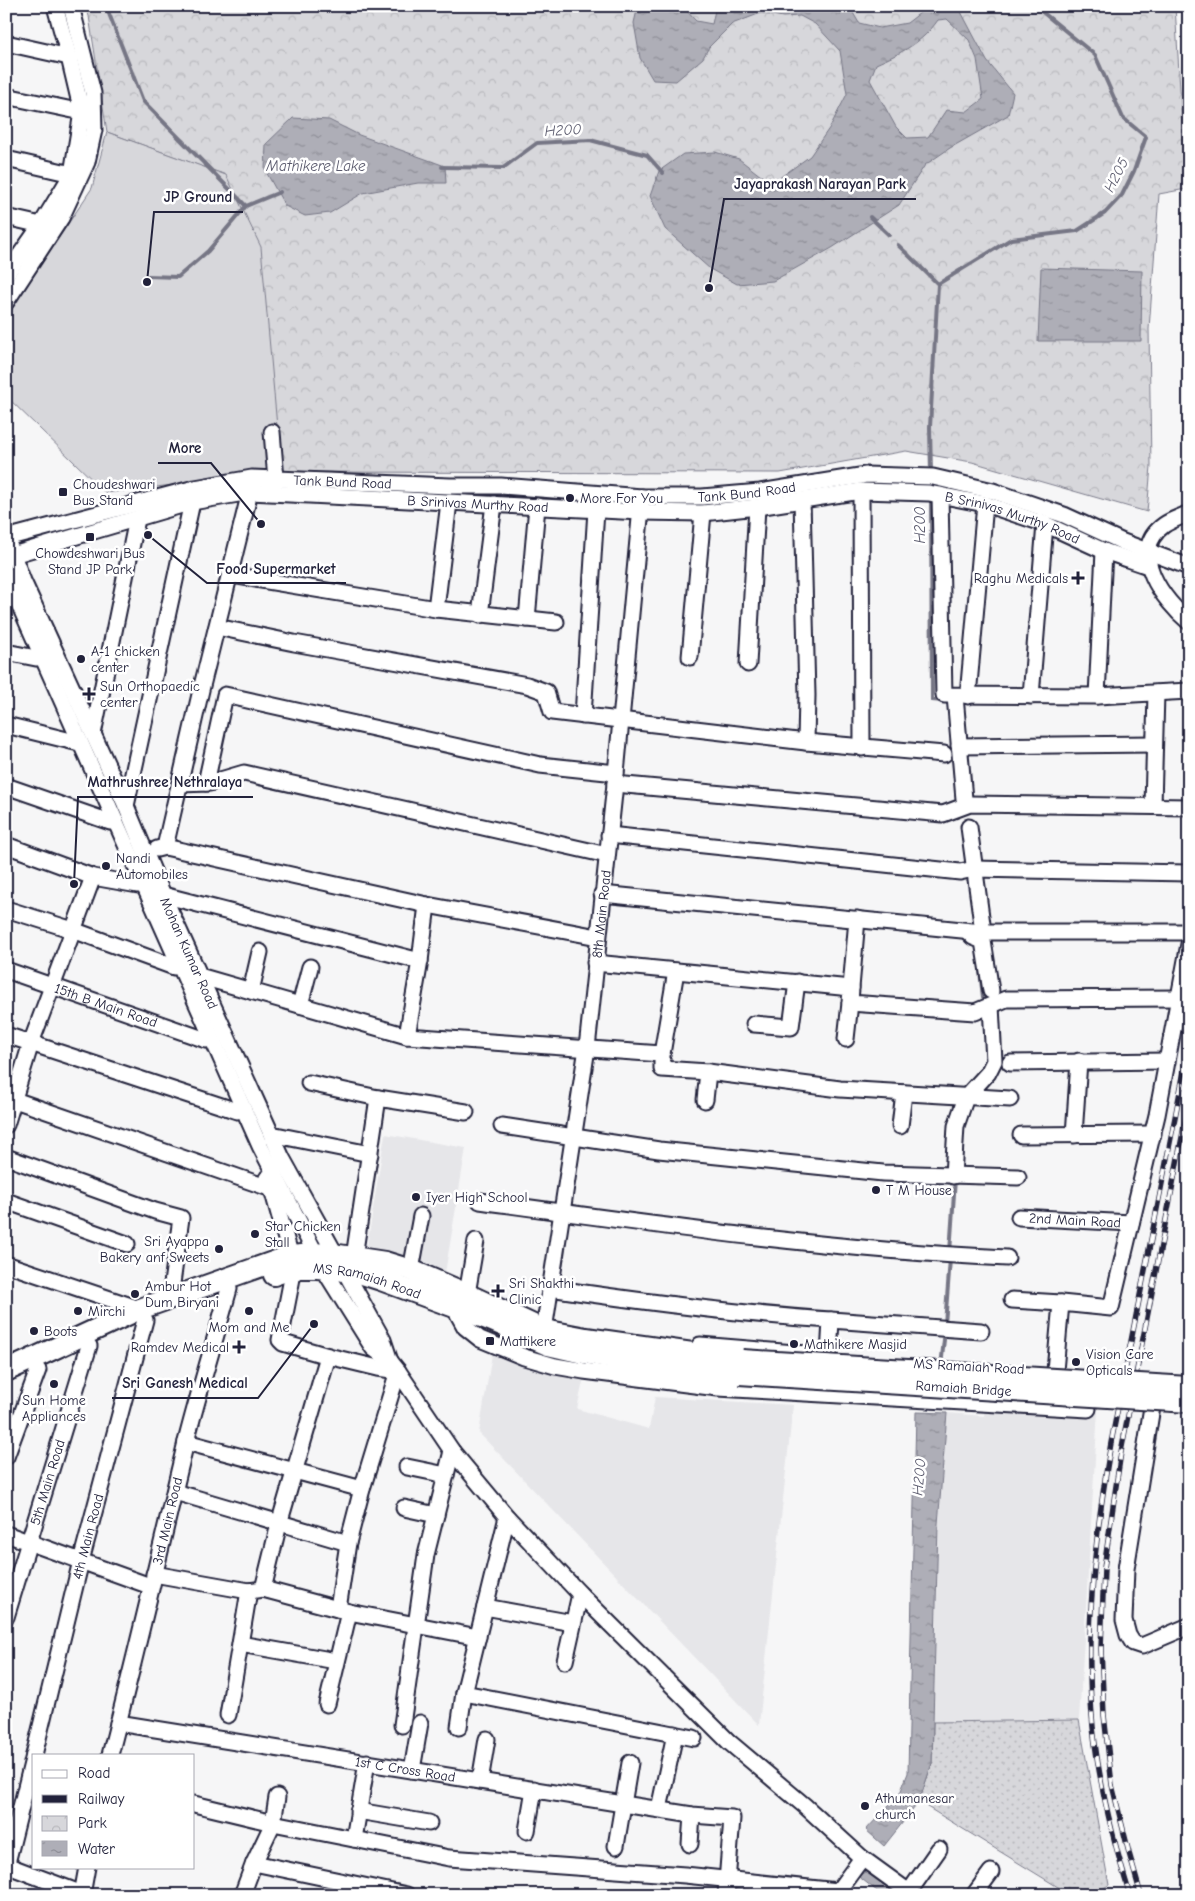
<svg xmlns="http://www.w3.org/2000/svg" width="1195" height="1901" font-family="'Comic Neue',sans-serif">
<style>
.built{fill:#e6e6e9}
.grass{fill:url(#grass-dots);stroke:#7c7c8b}
.park{fill:url(#park-crowns);stroke:#7c7c8b}
.pitch{fill:#d7d7db;stroke:#7c7c8b}
.water{fill:url(#water-ripples);stroke:#767685;fill-rule:evenodd}
.lines{fill:none;stroke-linecap:round;stroke-linejoin:round}
.stream{stroke:#767685;stroke-width:4}
.minor-casing{stroke:#22223b;stroke-width:19}
.major-casing{stroke:#22223b;stroke-width:24}
.minor{stroke:#fff;stroke-width:15}
.major{stroke:#fff;stroke-width:20}
.rail-casing{stroke:#22223b;stroke-width:5.5}
.rail{stroke:#fff;stroke-width:4;stroke-dasharray:11;stroke-linecap:butt}
.major-bridge-casing{stroke:#22223b;stroke-width:24;stroke-linecap:butt}
.major-bridge{stroke:#fff;stroke-width:20}
.poi-dot{fill:#22223b;stroke:#fff;stroke-width:2}
.labels{text-anchor:middle;stroke-width:5;stroke-linejoin:round;paint-order:stroke}
.street-label{font-size:14px;fill:#22223b;stroke:#fff}
.poi-label{font-size:14px;fill:#22223b;stroke:#fff;text-anchor:start}
.water-label{font-size:15px;font-style:italic;fill:#5a5a6d;stroke:#fff}
.leader{fill:none;stroke:#22223b;stroke-width:2}
.callout-dot{fill:#22223b;stroke:#fff;stroke-width:2}
.callout-label{font-size:15px;text-anchor:middle;font-weight:bold;fill:#22223b;stroke:#fff;stroke-width:5;stroke-linejoin:round;paint-order:stroke}
</style>
<defs>
<pattern id="grass-dots" width="8" height="8" patternUnits="userSpaceOnUse" patternTransform="scale(1.25)"><rect width="8" height="8" fill="#d7d7db"/><path d="M2 2h.1M6 6h.1" fill="none" stroke="#b8b8bd" stroke-width="1.8" stroke-linecap="round"/></pattern>
<pattern id="park-crowns" width="20" height="18" patternUnits="userSpaceOnUse" patternTransform="scale(1.25)"><rect width="20" height="18" fill="#d7d7db"/><path d="M2 6a3 3 0 1 1 6 0M12 15a3 3 0 1 1 6 0" fill="none" stroke="#b8b8bd"/></pattern>
<pattern id="water-ripples" width="26" height="14" patternUnits="userSpaceOnUse" patternTransform="scale(1.25)"><rect width="26" height="14" fill="#aeaeb7"/><path d="M2 4q2-2 4 0t4 0M15 11q2-2 4 0t4 0" fill="none" stroke="#8d8d96"/></pattern>
</defs>
<rect width="100%" height="100%" fill="#f6f6f7"/>
<filter id="ink" filterUnits="userSpaceOnUse"><feTurbulence type="fractalNoise" baseFrequency=".02" numOctaves="2"/><feDisplacementMap in="SourceGraphic" scale="10" xChannelSelector="R" yChannelSelector="G"/><feConvolveMatrix kernelMatrix="1 2 1 2 8 2 1 2 1" color-interpolation-filters="sRGB"/></filter>
<g filter="url(#ink)">
<g class="built">
<polygon points="385,1134 466,1148 445,1273 367,1246"/>
<polygon points="493,1348 584,1377 577,1409 649,1429 655,1397 793,1405 759,1725 479,1433"/>
<polygon points="985,1404 1098,1410 1079,1720 933,1722 938,1524 947,1413 984,1416"/>
</g>
<polygon class="grass" points="1079,1720 1109,1885 1090,1895 1071,1895 919,1802 932,1763 933,1722"/>
<polygon class="park" points="85,6 1175,6 1186,189 1159,194 1149,329 1151,466 1147,512 972,462 906,451 780,473 281,472 225,175 107,132 89,16"/>
<polygon class="pitch" points="107,132 226,175 261,247 281,472 106,493 6,396 6,317 92,188"/>
<g class="water">
<path d="M638,6h44l14,15 16,3 3,-14 -2,-4h136l10,17 21,5 27,-5 22,-17h29l29,55 26,32 -5,22 -58,33 -25,17 -26,40 -67,43 -59,33 -36,3 -27,-15 -45,-40 -15,-33 9,-25 24,-17 32,-2 24,7 22,17 17,3 32,-23 20,-29 17,-33 -7,-43 -25,-27 -15,-8 -17,1 -22,-4 -29,11 -23,23 -6,11 -27,23 -23,-1 -13,-22 -6,-35zM947,19l22,21 8,19 6,40 -17,13 -20,-2 -18,27 -21,1 -11,-11 -26,-47 6,-16c25,-11 46,-21 62,-44z"/>
<polygon points="293,118 329,120 359,135 445,166 446,183 418,183 363,193 330,213 305,216 285,206 265,170 266,144"/>
<polygon points="1041,268 1142,271 1141,341 1038,341"/>
<polygon points="916,1412 947,1413 938,1524 932,1763 919,1802 884,1846 866,1830 900,1793 908,1773"/>
<polygon points="870,1869 905,1895 882,1895 858,1876"/>
</g>
<g class="lines">
<g class="stream">
<polyline points="106,6 143,101 246,206"/>
<polyline points="442,167 503,168 537,143 590,140 647,155 663,173"/>
<polyline points="870,217 889,235"/>
<polyline points="898,245 938,284 930,427 931,473"/>
<polyline points="148,276 178,277 208,251 246,206 280,192"/>
<polyline points="938,284 1011,239 1077,231 1105,213 1122,195 1134,171 1146,137 1123,118 1095,55 1035,6"/>
<polyline points="931,498 932,700 943,701"/>
<polyline points="980,971 983,997"/>
<polyline points="950,1252 955,1179"/>
<polyline points="945,1324 950,1259"/>
<polyline points="941,1366 945,1331"/>
</g>
<defs>
<g id="minor">
<polyline points="6,43 69,57"/>
<polyline points="6,96 82,112"/>
<polyline points="6,159 72,174"/>
<polyline points="6,217 41,225"/>
<polyline points="6,275 41,225 72,174 82,112 69,57 55,6"/>
<polyline points="6,302 61,218 87,162 94,130 93,93 71,6"/>
<polyline points="272,432 276,479"/>
<polyline points="861,491 862,748"/>
<polyline points="940,495 944,695 1097,696 1189,691"/>
<polyline points="802,500 807,695 806,742"/>
<path d="M1189,513c-8,4 -18,7 -25,12 -38,27 0,76 25,97"/>
<path id="s1" d="M6,538l189,-50 57,-10 198,8h51l141,11h60l58,-5 106,-17 67,2 60,14 71,24 59,27 66,25"/>
<path id="s2" d="M9,545l14,36 103,225 37,89 119,263 101,182 7,21"/>
<path id="s3" d="M6,557l186,-55 58,-10 391,20 62,1 54,-6 104,-16 68,2 56,11 60,20 59,27 44,15"/>
<polyline points="6,575 260,1146 323,1268 373,1348 390,1361 398,1371 452,1451 507,1517 580,1594 729,1742 805,1806 862,1858 913,1895"/>
<polyline points="231,575 436,609 556,622"/>
<polyline points="436,609 449,502"/>
<polyline points="480,615 494,504"/>
<polyline points="527,619 537,506"/>
<polyline points="217,627 294,643 527,685 546,692 552,712 806,742 944,754"/>
<polyline points="6,652 36,658"/>
<polyline points="690,657 703,513"/>
<polyline points="748,664 757,507"/>
<polyline points="955,696 964,799"/>
<polyline points="968,696 985,504"/>
<polyline points="1031,696 1045,524"/>
<polyline points="1097,696 1104,551"/>
<polyline points="583,716 596,510"/>
<polyline points="6,725 75,742"/>
<polyline points="93,734 137,519"/>
<polyline points="959,746 1154,744"/>
<polyline points="206,783 225,695 540,765 616,773"/>
<polyline points="179,784 210,783 244,773 607,855"/>
<polyline points="615,784 943,814 970,804 1189,807"/>
<polyline points="6,786 110,822"/>
<polyline points="126,806 192,502"/>
<polyline points="1153,806 1156,693"/>
<polyline points="969,827 982,924"/>
<polyline points="609,835 960,872 974,869 1189,873"/>
<polyline points="6,845 93,877 138,885 150,880"/>
<polyline points="165,847 427,905 598,937"/>
<polyline points="157,849 165,847 201,690 250,492"/>
<polyline points="602,894 982,932 1189,932"/>
<polyline points="163,895 420,961"/>
<polyline points="6,909 73,930 174,967"/>
<polyline points="969,933 973,937 983,941 991,991"/>
<polyline points="595,963 851,988 850,1003 975,1012 1006,999 1178,998"/>
<path id="s4" d="M6,970l200,70"/>
<polyline points="676,971 662,1054 662,1069 708,1072 840,1089 1010,1099"/>
<polyline points="199,976 407,1036 662,1054"/>
<polyline points="851,988 857,919"/>
<polyline points="251,991 260,952"/>
<polyline points="300,1005 310,967"/>
<polyline points="754,1024 791,1027 797,982"/>
<polyline points="6,1035 237,1111"/>
<polyline points="407,1036 420,961 427,905"/>
<polyline points="846,1039 850,1003"/>
<polyline points="1010,1063 1167,1061"/>
<polyline points="309,1083 378,1098 466,1112"/>
<polyline points="6,1097 272,1189"/>
<polyline points="705,1100 708,1072"/>
<polyline points="6,1125 31,1043 93,877"/>
<polyline points="502,1126 659,1150 883,1173 1018,1177"/>
<polyline points="900,1126 904,1093"/>
<polyline points="271,1134 370,1154"/>
<polyline points="1021,1135 1153,1134"/>
<polyline points="1074,1135 1079,1061"/>
<polyline points="6,1157 155,1211 181,1218 170,1298"/>
<polyline points="953,1176 956,1126 966,1097 988,1073 994,1061 991,1006"/>
<polyline points="267,1178 272,1189 294,1268 280,1340 283,1343 328,1356"/>
<polyline points="6,1201 127,1244"/>
<path d="M480,1201c175,24 350,49 527,57"/>
<path id="s5" d="M1019,1217l112,6"/>
<polyline points="6,1264 140,1309"/>
<polyline points="357,1267 354,1257 378,1098"/>
<polyline points="411,1270 421,1216"/>
<path d="M550,1288c94,14 187,26 281,32l-2,36"/>
<polyline points="467,1294 476,1241"/>
<polyline points="1012,1300 1061,1303"/>
<polyline points="454,1307 465,1327 480,1339 524,1357 555,1366 584,1371 718,1388 1088,1409"/>
<polyline points="831,1320 981,1331"/>
<path id="s6" d="M553,1329l-9,1 43,-282 28,-264 27,-287"/>
<polyline points="700,1345 807,1354"/>
<polyline points="1055,1371 1061,1303 1111,1308 1157,1115 1189,944"/>
<polyline points="1152,1407 1126,1569 1124,1620 1128,1635 1133,1643 1142,1646 1189,1626"/>
<polyline points="186,1442 362,1489"/>
<polyline points="6,1457 38,1370"/>
<polyline points="407,1467 446,1475"/>
<polyline points="175,1492 348,1543"/>
<polyline points="404,1508 436,1515"/>
<polyline points="6,1534 150,1586"/>
<polyline points="154,1574 249,1591 263,1589 349,1612 478,1637"/>
<polyline points="263,1589 279,1524 328,1356 378,1368 398,1371 362,1489 348,1543 338,1609"/>
<polyline points="485,1607 573,1623"/>
<path id="s7" d="M6,1617l83,-271"/>
<polyline points="240,1644 336,1661"/>
<polyline points="565,1661 580,1594"/>
<polyline points="464,1693 694,1738"/>
<polyline points="327,1704 349,1612"/>
<polyline points="228,1715 249,1591"/>
<path id="s8" d="M118,1723l574,92 40,3 -6,77"/>
<polyline points="402,1725 426,1555 452,1451"/>
<polyline points="459,1727 464,1693 507,1517"/>
<path id="s9" d="M34,1755l47,-194 64,-241"/>
<path id="s10" d="M110,1755c27,-104 51,-209 76,-313 13,-51 29,-102 43,-153"/>
<polyline points="412,1770 420,1723"/>
<polyline points="480,1781 487,1739"/>
<polyline points="194,1804 273,1823 449,1858 685,1875 838,1891"/>
<polyline points="659,1809 675,1734"/>
<polyline points="358,1811 429,1823"/>
<polyline points="527,1831 534,1789"/>
<polyline points="354,1839 367,1762"/>
<polyline points="690,1844 692,1815"/>
<polyline points="616,1846 630,1763"/>
<polyline points="254,1863 407,1895"/>
<polyline points="6,1865 85,1895"/>
<polyline points="6,1867 34,1755"/>
<polyline points="909,1892 939,1849"/>
<polyline points="82,1895 87,1867"/>
<polyline points="242,1895 254,1863 273,1823 277,1797"/>
<polyline points="835,1895 862,1858"/>
<polyline points="974,1895 991,1872"/>
</g>
<g id="major">
<path id="s11" d="M274,1275l20,-7h23l39,4 25,8 109,40 58,25 35,8 66,11 90,10"/>
<polyline points="6,1371 140,1309 290,1256 326,1253 385,1262 411,1270 467,1294 544,1330 586,1338 742,1360"/>
</g>
</defs>
<use href="#minor" class="minor-casing"/>
<use href="#major" class="major-casing"/>
<use href="#minor" class="minor"/>
<use href="#major" class="major"/>
<defs>
<g id="rail">
<path d="M1130,1895c-17,-55 -31,-111 -37,-168 -9,-94 2,-191 18,-284l78,-397"/>
<polyline points="1141,1895 1129,1853 1112,1785 1104,1715 1101,1649 1104,1568 1121,1452 1189,1101"/>
</g>
</defs>
<use href="#rail" class="rail-casing"/>
<use href="#rail" class="rail"/>
<defs>
<g id="major-bridge">
<polyline points="742,1360 1189,1387"/>
<path id="s12" d="M739,1374l450,28"/>
</g>
</defs>
<use href="#major-bridge" class="major-bridge-casing"/>
<use href="#major-bridge" class="major-bridge"/>
</g>
</g>
<g class="poi-dot">
<rect x="58" y="487" width="10" height="10" rx="2.5"/>
<circle cx="570" cy="498" r="5"/>
<rect x="85" y="532" width="10" height="10" rx="2.5"/>
<path d="M1075.5 570.5h5v5h5v5h-5v5h-5v-5h-5v-5h5z"/>
<circle cx="81" cy="659" r="5"/>
<path d="M86.5 686.5h5v5h5v5h-5v5h-5v-5h-5v-5h5z"/>
<circle cx="106" cy="866" r="5"/>
<circle cx="876" cy="1190" r="5"/>
<circle cx="416" cy="1197" r="5"/>
<circle cx="255" cy="1234" r="5"/>
<circle cx="219" cy="1249" r="5"/>
<path d="M495.5 1283.5h5v5h5v5h-5v5h-5v-5h-5v-5h5z"/>
<circle cx="135" cy="1294" r="5"/>
<circle cx="78" cy="1311" r="5"/>
<circle cx="249" cy="1311" r="5"/>
<circle cx="34" cy="1331" r="5"/>
<rect x="485" y="1336" width="10" height="10" rx="2.5"/>
<circle cx="794" cy="1344" r="5"/>
<path d="M236.5 1339.5h5v5h5v5h-5v5h-5v-5h-5v-5h5z"/>
<circle cx="1076" cy="1362" r="5"/>
<circle cx="54" cy="1384" r="5"/>
<circle cx="865" cy="1806" r="5"/>
</g>
<g class="labels">
<g class="street-label">
<text dy="5" stroke="none"><textPath href="#s1" startOffset="344">Tank Bund Road</textPath></text>
<text dy="5" stroke="none"><textPath href="#s1" startOffset="749">Tank Bund Road</textPath></text>
<text dy="5" stroke="none"><textPath href="#s3" startOffset="481">B Srinivas Murthy Road</textPath></text>
<text dy="5" stroke="none"><textPath href="#s3" startOffset="1021">B Srinivas Murthy Road</textPath></text>
<text dy="5" stroke="none"><textPath href="#s6" startOffset="429">8th Main Road</textPath></text>
<text dy="5" stroke="none"><textPath href="#s2" startOffset="446">Mohan Kumar Road</textPath></text>
<text dy="5" stroke="none"><textPath href="#s4" startOffset="106">15th B Main Road</textPath></text>
<text dy="5" stroke="none"><textPath href="#s5" startOffset="56">2nd Main Road</textPath></text>
<text dy="5" stroke="none"><textPath href="#s11" startOffset="96">MS Ramaiah Road</textPath></text>
<text transform="translate(969 1366) rotate(3)" y="5">MS Ramaiah Road</text>
<text dy="5" stroke="none"><textPath href="#s12" startOffset="225">Ramaiah Bridge</textPath></text>
<text dy="5" stroke="none"><textPath href="#s7" startOffset="141">5th Main Road</textPath></text>
<text dy="5" stroke="none"><textPath href="#s10" startOffset="241">3rd Main Road</textPath></text>
<text dy="5" stroke="none"><textPath href="#s9" startOffset="225">4th Main Road</textPath></text>
<text dy="5" stroke="none"><textPath href="#s8" startOffset="291">1st C Cross Road</textPath></text>
</g>
<g class="poi-label">
<text x="73" y="489">Choudeshwari<tspan x="73" dy="16">Bus Stand</tspan></text>
<text x="580" y="503">More For You</text>
<text x="90" y="558" text-anchor="middle">Chowdeshwari Bus<tspan x="90" dy="16">Stand JP Park</tspan></text>
<text x="1068" y="583" text-anchor="end">Raghu Medicals</text>
<text x="91" y="656">A-1 chicken<tspan x="91" dy="16">center</tspan></text>
<text x="100" y="691">Sun Orthopaedic<tspan x="100" dy="16">center</tspan></text>
<text x="116" y="863">Nandi<tspan x="116" dy="16">Automobiles</tspan></text>
<text x="886" y="1195">T M House</text>
<text x="426" y="1202">Iyer High School</text>
<text x="265" y="1231">Star Chicken<tspan x="265" dy="16">Stall</tspan></text>
<text x="209" y="1246" text-anchor="end">Sri Ayappa<tspan x="209" dy="16">Bakery anf Sweets</tspan></text>
<text x="509" y="1288">Sri Shakthi<tspan x="509" dy="16">Clinic</tspan></text>
<text x="145" y="1291">Ambur Hot<tspan x="145" dy="16">Dum Biryani</tspan></text>
<text x="88" y="1316">Mirchi</text>
<text x="249" y="1332" text-anchor="middle">Mom and Me</text>
<text x="44" y="1336">Boots</text>
<text x="500" y="1346">Mattikere</text>
<text x="804" y="1349">Mathikere Masjid</text>
<text x="229" y="1352" text-anchor="end">Ramdev Medical</text>
<text x="1086" y="1359">Vision Care<tspan x="1086" dy="16">Opticals</tspan></text>
<text x="54" y="1405" text-anchor="middle">Sun Home<tspan x="54" dy="16">Appliances</tspan></text>
<text x="875" y="1803">Athumanesar<tspan x="875" dy="16">church</tspan></text>
</g>
<g class="water-label">
<text transform="translate(563 130) rotate(-3)" y="5">H200</text>
<text x="316" y="171">Mathikere Lake</text>
<text transform="translate(1116 175) rotate(-63)" y="5">H205</text>
<text transform="translate(920 525) rotate(-90)" y="5">H200</text>
<text transform="translate(919 1477) rotate(-85)" y="5">H200</text>
</g>
</g>
<path class="leader" d="M709 288L724 199H916M147 282L154 212H243M261 524L211 463H158M148 535L207 583H346M74 884L78 797H253M314 1324L258 1398H112"/>
<g class="callout-dot">
<circle cx="709" cy="288" r="5"/>
<circle cx="147" cy="282" r="5"/>
<circle cx="261" cy="524" r="5"/>
<circle cx="148" cy="535" r="5"/>
<circle cx="74" cy="884" r="5"/>
<circle cx="314" cy="1324" r="5"/>
</g>
<g class="callout-label">
<text x="820" y="189">Jayaprakash Narayan Park</text>
<text x="198" y="202">JP Ground</text>
<text x="185" y="453">More</text>
<text x="276" y="574">Food Supermarket</text>
<text x="165" y="787">Mathrushree Nethralaya</text>
<text x="185" y="1388">Sri Ganesh Medical</text>
</g>
<rect width="1195" height="1901" fill="none" stroke="#fff" stroke-width="25"/>
<rect x="12" y="12" width="1170" height="1876" fill="none" stroke="#22223b" stroke-width="2" filter="url(#ink)"/>
<rect x="32" y="1754" width="162" height="115" fill="#ffffff" stroke="#a7a7b1"/>
<rect x="42" y="1770" width="25" height="8" fill="#ffffff" stroke="#a7a7b1"/>
<text x="78" y="1778" font-size="15" fill="#22223b">Road</text>
<rect x="42" y="1795" width="25" height="8" fill="#22223b" stroke="#a7a7b1"/>
<text x="78" y="1804" font-size="15" fill="#22223b">Railway</text>
<rect x="42" y="1816" width="25" height="15" fill="url(#park-crowns)" stroke="#a7a7b1"/>
<text x="78" y="1828" font-size="15" fill="#22223b">Park</text>
<rect x="42" y="1841" width="25" height="15" fill="url(#water-ripples)" stroke="#a7a7b1"/>
<text x="78" y="1854" font-size="15" fill="#22223b">Water</text>
</svg>
